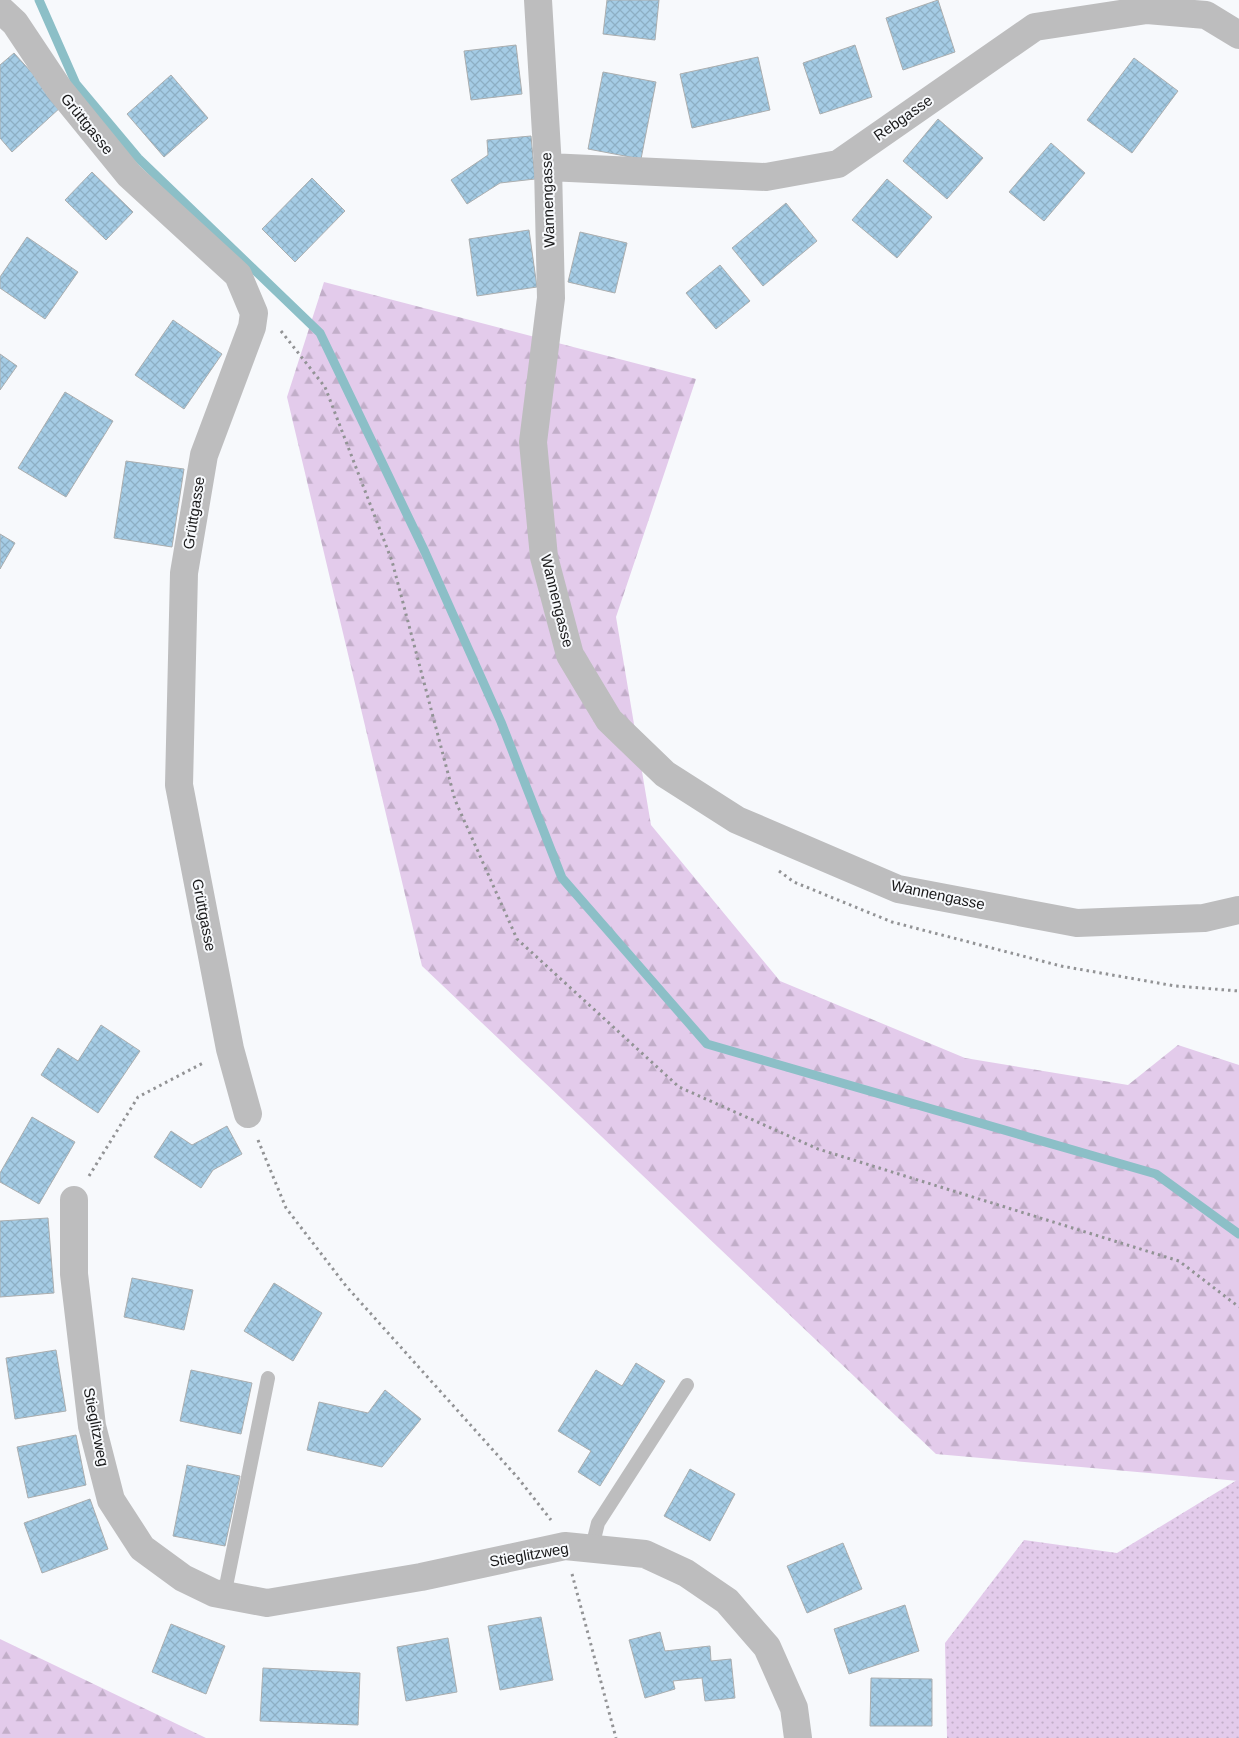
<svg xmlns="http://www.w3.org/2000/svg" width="1239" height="1738" viewBox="0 0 1239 1738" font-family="Helvetica,sans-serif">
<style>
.grass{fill:url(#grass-dots)}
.forest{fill:url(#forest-firs)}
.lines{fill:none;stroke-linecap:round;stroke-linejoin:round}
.stream{stroke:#8cbfc7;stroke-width:9}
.building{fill:url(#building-cross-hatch);stroke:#abaeaf}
.path{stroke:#929395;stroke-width:3;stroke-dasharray:2.5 4;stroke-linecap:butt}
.service{stroke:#bdbdbe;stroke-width:14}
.minor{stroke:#bdbdbe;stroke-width:28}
.labels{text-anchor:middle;stroke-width:4;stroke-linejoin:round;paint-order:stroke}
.street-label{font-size:15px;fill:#19191a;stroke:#f7f9fc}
</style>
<defs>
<pattern id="grass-dots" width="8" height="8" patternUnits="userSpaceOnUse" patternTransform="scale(1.25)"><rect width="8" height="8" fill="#e3cbeb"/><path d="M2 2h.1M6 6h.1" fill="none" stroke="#c2aec9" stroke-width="1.8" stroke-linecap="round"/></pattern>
<pattern id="forest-firs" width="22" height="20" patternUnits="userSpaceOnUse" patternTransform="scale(1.25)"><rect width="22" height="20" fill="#e3cbeb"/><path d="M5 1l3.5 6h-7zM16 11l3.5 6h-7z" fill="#c2aec9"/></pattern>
<pattern id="building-cross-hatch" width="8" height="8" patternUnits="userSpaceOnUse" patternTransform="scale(1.25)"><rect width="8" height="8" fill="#a5cce5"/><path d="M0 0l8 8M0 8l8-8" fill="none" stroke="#8dafc4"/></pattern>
</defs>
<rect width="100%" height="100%" fill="#f7f9fc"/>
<!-- grass -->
<path class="grass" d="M1237 1480 1239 1481V1738H947L945 1643 1024 1540 1117 1553Z"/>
<!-- forest -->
<path class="forest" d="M324 282 696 379 616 617 651 825 780 981 965 1058 1128 1085 1178 1045 1239 1065V1481L936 1454 422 966 287 397Z
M0 1639 206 1738H0Z"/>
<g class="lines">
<!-- stream -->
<path class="stream" d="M39 0 76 84 138 158 320 333 425 552 501 722 562 878 707 1044 1156 1174 1239 1234"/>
</g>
<!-- building -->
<path class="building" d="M607 0H659L655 40 603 34Z
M938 0 955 52 903 70 886 18Z
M516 45 522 94 471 100 464 51Z
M855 45 872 97 820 114 803 63Z
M14 53 62 106 12 152 0 138V65Z
M758 57 770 110 692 128 680 74Z
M1134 58 1178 91 1132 153 1087 120Z
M603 72 656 82 641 159 588 149Z
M171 75 208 118 164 157 127 114Z
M938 119 983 158 947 199 903 161Z
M531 136 535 179 500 183 467 204 451 180 488 155 487 140Z
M1051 143 1085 173 1044 221 1009 192Z
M92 172 133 212 106 240 65 200Z
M312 178 345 211 295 262 262 229Z
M887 179 932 217 897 258 852 220Z
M786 203 817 241 763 286 732 248Z
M529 230 537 287 477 296 469 239Z
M580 232 627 243 615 293 568 282Z
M27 237 78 272 45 319 0 288V277Z
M720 265 750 301 716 329 686 293Z
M173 320 222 354 184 409 135 375Z
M0 354 17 366 0 390Z
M65 392 113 421 66 497 18 468Z
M126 461 184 469 172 547 114 538Z
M0 534 15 543 0 569Z
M101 1025 140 1051 98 1113 41 1075 58 1048 78 1061Z
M32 1117 75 1142 39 1204 0 1182V1173Z
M227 1126 242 1154 213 1170 201 1188 154 1157 171 1131 192 1145Z
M48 1218 54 1293 0 1297V1221Z
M132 1278 193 1290 184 1330 124 1317Z
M274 1283 322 1313 293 1361 244 1331Z
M56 1350 66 1411 15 1419 6 1358Z
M636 1363 665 1381 600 1486 578 1472 591 1451 558 1431 596 1370 622 1386Z
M191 1370 252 1383 241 1434 180 1421Z
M385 1390 421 1419 382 1467 307 1450 319 1402 368 1413Z
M76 1435 86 1485 28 1498 17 1447Z
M187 1465 240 1476 225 1546 173 1536Z
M690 1469 735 1494 710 1541 664 1516Z
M90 1499 108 1549 42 1573 24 1523Z
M843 1543 862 1589 807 1613 787 1566Z
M905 1605 919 1651 849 1674 834 1629Z
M541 1617 553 1680 500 1690 488 1626Z
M171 1624 225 1646 206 1694 152 1672Z
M660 1632 665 1651 710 1646 711 1661 731 1659 735 1698 705 1701 702 1678 673 1681 675 1689 645 1698 629 1640Z
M448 1638 457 1692 406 1701 397 1647Z
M263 1668 360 1673 358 1725 260 1721Z
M871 1678 932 1679V1726H870Z"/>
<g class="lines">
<!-- path -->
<path class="path" d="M281 331 325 387 392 561 455 800 517 939 679 1087 818 1149 1179 1261 1239 1307
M779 871 794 882 892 922 1061 966 1175 986 1239 991
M258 1140 286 1208 346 1286 518 1478 551 1520
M89 1176 138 1097 205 1062
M572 1574 616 1738"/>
<!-- service -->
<path class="service" d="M592 1547 598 1523 687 1385
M224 1596 268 1378"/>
<!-- minor -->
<path class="minor" d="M538 0 548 167 551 298 533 442 544 557 570 655 609 720 665 774 737 820 898 889 1077 923 1204 918 1239 910
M0 9 15 23 59 89 129 175 238 275 254 313 252 327 204 455 184 573 179 785 230 1049 248 1114
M548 167 766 177 838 164 1035 27 1147 10 1206 15 1239 35
M74 1200V1274L92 1426 111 1500 142 1548 183 1578 214 1593 267 1603 421 1577 565 1546 645 1554 686 1573 727 1601 767 1647 794 1708 798 1738"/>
</g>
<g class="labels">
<!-- street labels -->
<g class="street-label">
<text transform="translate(903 118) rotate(-35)" y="5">Rebgasse</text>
<text transform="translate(87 124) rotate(51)" y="5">Grüttgasse</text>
<text transform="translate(548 200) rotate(-92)" y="5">Wannengasse</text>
<text transform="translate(194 513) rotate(-81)" y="5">Grüttgasse</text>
<text transform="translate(557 601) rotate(76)" y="5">Wannengasse</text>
<text transform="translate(938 895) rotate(12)" y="5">Wannengasse</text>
<text transform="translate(204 915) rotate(79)" y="5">Grüttgasse</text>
<text transform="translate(96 1427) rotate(79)" y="5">Stieglitzweg</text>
<text transform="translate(529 1555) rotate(-10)" y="5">Stieglitzweg</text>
</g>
</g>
</svg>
